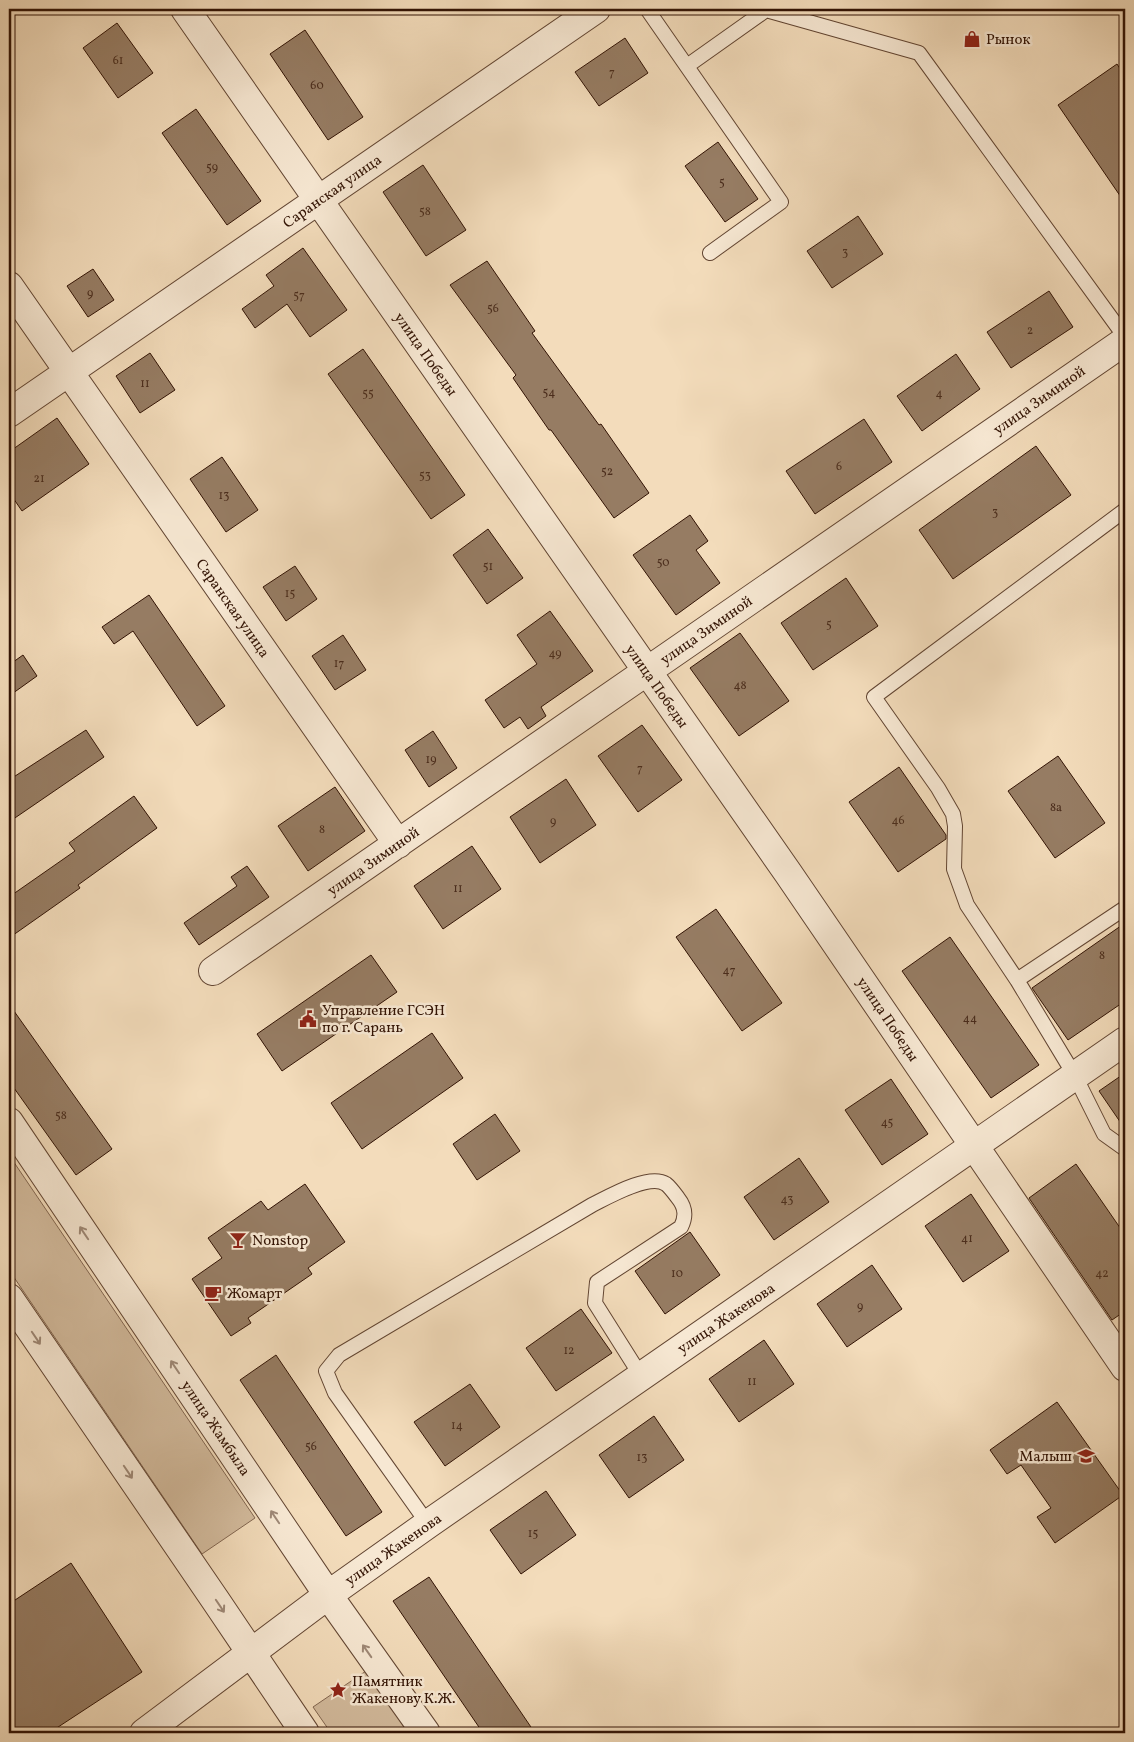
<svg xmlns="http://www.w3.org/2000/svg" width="1134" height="1742" viewBox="0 0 1134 1742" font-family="Vollkorn,serif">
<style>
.green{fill:#d2ba9c;stroke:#826650}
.building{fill:#967c63;stroke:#321304}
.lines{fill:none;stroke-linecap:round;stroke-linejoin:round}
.service-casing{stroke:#624532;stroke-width:16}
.minor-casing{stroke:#624532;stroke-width:30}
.service{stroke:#f7e8d3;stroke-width:14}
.minor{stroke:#f7e8d3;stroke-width:28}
.oneway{stroke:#9e8876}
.labels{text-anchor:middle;stroke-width:5;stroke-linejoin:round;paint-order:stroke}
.number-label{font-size:12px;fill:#4b2d1c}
.poi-label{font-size:15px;fill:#321304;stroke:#f7e8d3;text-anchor:start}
.street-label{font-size:15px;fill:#321304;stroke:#f7e8d3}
</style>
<rect width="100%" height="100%" fill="#f3dcbb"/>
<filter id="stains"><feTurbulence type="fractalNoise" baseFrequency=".004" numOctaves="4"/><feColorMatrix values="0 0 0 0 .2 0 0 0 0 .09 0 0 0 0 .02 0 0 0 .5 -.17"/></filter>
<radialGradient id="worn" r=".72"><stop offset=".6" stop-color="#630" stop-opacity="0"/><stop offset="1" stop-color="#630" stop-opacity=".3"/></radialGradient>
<!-- green -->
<path class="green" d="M9 1155 255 1518 202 1554 9 1270Z
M366 1671 409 1733H331L313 1707Z"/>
<!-- building -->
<path class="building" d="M117 23 153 73 118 98 83 48Z
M305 30 363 117 328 140 270 54Z
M625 38 648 73 599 106 575 72Z
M1117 64 1125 76V203L1058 105Z
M196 109 261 201 227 225 162 133Z
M718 142 758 199 725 222 685 166Z
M423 165 466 230 426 256 383 192Z
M858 216 883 254 832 288 807 251Z
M303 248 347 310 310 337 287 304 255 328 242 309 274 286 266 275Z
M487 261 535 331 532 333 599 425 601 424 649 493 614 518 551 430H549L513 378 516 375 450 285Z
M93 269 114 300 88 317 67 286Z
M1049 291 1073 327 1011 368 987 332Z
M363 349 465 495 431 519 328 374Z
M150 353 175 390 140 413 116 376Z
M956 354 980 389 922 431 897 396Z
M57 418 89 464 22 511 9 492V452Z
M864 419 892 462 815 514 786 471Z
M1036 446 1071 495 953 579 919 530Z
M222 457 258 510 226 532 190 479Z
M690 515 708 541 696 550 720 583 676 615 633 555Z
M488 529 523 578 487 604 453 555Z
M295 566 317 599 286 621 263 587Z
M846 578 878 626 813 670 781 623Z
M149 595 225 706 197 726 133 631 114 644 102 627Z
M550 611 593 671 541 707 546 716 528 729 520 717 504 728 485 700 537 664 517 635Z
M740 633 789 701 739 736 690 668Z
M343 635 366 670 335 690 312 656Z
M23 655 37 676 9 696V665Z
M642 725 682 780 638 812 598 756Z
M86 730 104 757 9 822V780Z
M433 731 457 768 429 787 405 750Z
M1058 756 1105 823 1055 858 1008 791Z
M899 767 946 835V839L898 872 849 802Z
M566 779 596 825 540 863 510 817Z
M335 787 365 831 308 871 278 826Z
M134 796 157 828 78 885 80 888 9 938V897L75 851 69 843Z
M472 846 501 889 443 929 414 886Z
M247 866 269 897 199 945 184 923 237 886 231 877Z
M716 909 782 1003 742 1031 676 937Z
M1125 923V1001L1068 1040 1032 988Z
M950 937 1039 1065 991 1098 902 971Z
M371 955 397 992 282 1071 257 1034Z
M9 1004 112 1149 76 1175 9 1081Z
M432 1033 463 1078 362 1149 331 1103Z
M1125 1073V1129L1099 1091Z
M891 1079 928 1134 882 1165 845 1110Z
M495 1114 520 1151 477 1180 453 1144Z
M799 1158 829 1202 774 1240 744 1197Z
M1076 1164 1125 1235V1311L1112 1320 1029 1198Z
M305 1184 345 1242 308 1268 312 1274 248 1318 251 1323 231 1336 192 1279 222 1258 208 1238 261 1201 268 1210Z
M971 1194 1009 1251 963 1282 925 1226Z
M690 1232 720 1275 665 1314 635 1271Z
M872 1265 902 1309 847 1347 817 1304Z
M581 1309 612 1353 556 1391 526 1348Z
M764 1340 794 1384 739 1422 709 1379Z
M276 1355 382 1512 346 1536 240 1380Z
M470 1384 500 1427 445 1466 414 1422Z
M1057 1402 1123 1495 1055 1543 1037 1517 1051 1508 1021 1465 1007 1474 990 1450Z
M654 1416 684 1460 629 1498 599 1455Z
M546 1491 576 1535 521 1574 490 1530Z
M71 1563 142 1672 49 1733H9V1604Z
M429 1577 535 1733H483L393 1601Z"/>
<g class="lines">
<!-- service casing -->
<g class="service-casing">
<path id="service" d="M647 9 781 202 710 253
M687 66 766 10 919 53 1125 337
M1125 510 874 697 938 788 953 814 955 826 954 869 967 905 1017 980 1075 1076 1104 1134 1125 1149
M1017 980 1125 908
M428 1524 335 1393 326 1371 339 1355 592 1205C608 1197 649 1173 666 1184 670 1187 675 1194 678 1198 686 1208 686 1217 681 1227L597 1282 595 1303 641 1376"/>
</g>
<!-- minor casing -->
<g class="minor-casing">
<path id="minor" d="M185 9 788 873 1125 1367
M9 286 398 844
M9 413 596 9
M213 971 1125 341
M9 1122 328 1595 426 1733
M9 1298 216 1601 305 1733
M144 1733 328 1595 428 1524 1125 1041"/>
</g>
<!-- service -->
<use href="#service" class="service"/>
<!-- minor -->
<use href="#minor" class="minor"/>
</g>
<!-- one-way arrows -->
<defs><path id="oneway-shaft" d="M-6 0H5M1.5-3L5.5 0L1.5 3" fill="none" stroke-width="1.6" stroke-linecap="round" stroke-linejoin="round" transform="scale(1.25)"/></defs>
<g class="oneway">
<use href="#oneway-shaft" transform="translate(84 1233) rotate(-124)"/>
<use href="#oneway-shaft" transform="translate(36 1338) rotate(56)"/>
<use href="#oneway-shaft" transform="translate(175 1367) rotate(-124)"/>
<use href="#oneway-shaft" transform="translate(128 1472) rotate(56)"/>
<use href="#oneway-shaft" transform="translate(275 1517) rotate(-124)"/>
<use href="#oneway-shaft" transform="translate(220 1606) rotate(56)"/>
<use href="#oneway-shaft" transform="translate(367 1651) rotate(-125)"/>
</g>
<!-- icons -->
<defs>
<g id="shop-bare" transform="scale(1.35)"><path d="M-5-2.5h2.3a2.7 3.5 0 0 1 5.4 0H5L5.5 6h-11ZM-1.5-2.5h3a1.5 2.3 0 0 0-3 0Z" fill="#8f2418" stroke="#f7e8d3" stroke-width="2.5" paint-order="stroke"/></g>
<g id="civic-bare" transform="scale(1.35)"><path d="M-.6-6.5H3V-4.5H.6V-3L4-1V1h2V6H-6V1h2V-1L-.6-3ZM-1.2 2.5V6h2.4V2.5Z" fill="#8f2418" stroke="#f7e8d3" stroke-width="2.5" paint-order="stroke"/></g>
<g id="bar-bare" transform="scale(1.35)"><path d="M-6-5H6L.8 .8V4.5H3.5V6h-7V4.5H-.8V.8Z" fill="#8f2418" stroke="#f7e8d3" stroke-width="2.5" paint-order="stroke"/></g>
<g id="cafe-bare" transform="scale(1.35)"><path d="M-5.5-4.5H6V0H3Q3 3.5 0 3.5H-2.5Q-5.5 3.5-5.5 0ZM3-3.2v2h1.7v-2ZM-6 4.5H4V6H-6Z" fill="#8f2418" stroke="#f7e8d3" stroke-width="2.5" paint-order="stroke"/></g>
<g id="school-bare" transform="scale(1.35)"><path d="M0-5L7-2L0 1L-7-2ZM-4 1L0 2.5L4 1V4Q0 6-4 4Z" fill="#8f2418" stroke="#f7e8d3" stroke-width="2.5" paint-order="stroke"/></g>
<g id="sight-bare" transform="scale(1.35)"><path d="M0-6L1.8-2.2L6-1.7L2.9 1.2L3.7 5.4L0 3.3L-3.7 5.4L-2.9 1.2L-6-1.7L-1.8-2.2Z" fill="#8f2418" stroke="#f7e8d3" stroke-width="2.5" paint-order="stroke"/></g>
</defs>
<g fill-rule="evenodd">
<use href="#shop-bare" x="972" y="39"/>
<use href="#civic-bare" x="308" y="1019"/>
<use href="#bar-bare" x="238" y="1240"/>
<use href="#cafe-bare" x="213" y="1293"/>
<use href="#school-bare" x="1086" y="1456"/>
<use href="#sight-bare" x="338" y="1690"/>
</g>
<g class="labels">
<!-- number labels -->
<g class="number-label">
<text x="118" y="64">61</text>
<text x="612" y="76">7</text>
<text x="317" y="89">60</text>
<text x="212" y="171">59</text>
<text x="722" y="186">5</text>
<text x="425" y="215">58</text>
<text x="845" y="256">3</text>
<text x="90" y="297">9</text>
<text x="299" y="299">57</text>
<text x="493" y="312">56</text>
<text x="1030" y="334">2</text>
<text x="145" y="387">11</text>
<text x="549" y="396">54</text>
<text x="368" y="397">55</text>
<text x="939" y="397">4</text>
<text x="839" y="470">6</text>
<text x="607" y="475">52</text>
<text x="425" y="479">53</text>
<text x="39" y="482">21</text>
<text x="224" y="499">13</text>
<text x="995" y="516">3</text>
<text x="663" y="566">50</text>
<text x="488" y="570">51</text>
<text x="290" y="597">15</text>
<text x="829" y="628">5</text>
<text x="555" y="657">49</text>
<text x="339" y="667">17</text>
<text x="740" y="689">48</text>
<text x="431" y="763">19</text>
<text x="640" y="772">7</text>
<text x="1056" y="811">8а</text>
<text x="898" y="824">46</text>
<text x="553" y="825">9</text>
<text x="322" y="833">8</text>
<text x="458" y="892">11</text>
<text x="1102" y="959">8</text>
<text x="729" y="974">47</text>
<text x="970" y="1022">44</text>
<text x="61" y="1119">58</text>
<text x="887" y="1126">45</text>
<text x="787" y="1203">43</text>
<text x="967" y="1242">41</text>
<text x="677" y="1277">10</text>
<text x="1102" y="1277">42</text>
<text x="860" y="1310">9</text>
<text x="569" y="1354">12</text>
<text x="752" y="1385">11</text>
<text x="457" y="1429">14</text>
<text x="311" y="1450">56</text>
<text x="642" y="1461">13</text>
<text x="533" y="1537">15</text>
</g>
<!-- poi labels -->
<g class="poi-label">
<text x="986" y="44">Рынок</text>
<text x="322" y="1015">Управление ГСЭН<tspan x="322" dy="17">по г. Сарань</tspan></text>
<text x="252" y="1245">Nonstop</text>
<text x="227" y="1298">Жомарт</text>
<text x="1072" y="1461" text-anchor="end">Малыш</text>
<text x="352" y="1686">Памятник<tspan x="352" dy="17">Жакенову К.Ж.</tspan></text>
</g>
<!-- street labels -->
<g class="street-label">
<text transform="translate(332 191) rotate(-35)" y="5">Саранская улица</text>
<text transform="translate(426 354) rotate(55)" y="5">улица Победы</text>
<text transform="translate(1039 400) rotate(-35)" y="5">улица Зиминой</text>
<text transform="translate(233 608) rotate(55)" y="5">Саранская улица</text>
<text transform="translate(706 630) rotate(-35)" y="5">улица Зиминой</text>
<text transform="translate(657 686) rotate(55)" y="5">улица Победы</text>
<text transform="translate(373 861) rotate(-35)" y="5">улица Зиминой</text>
<text transform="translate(888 1019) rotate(56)" y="5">улица Победы</text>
<text transform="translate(726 1318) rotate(-34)" y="5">улица Жакенова</text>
<text transform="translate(216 1428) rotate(56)" y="5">улица Жамбыла</text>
<text transform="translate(393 1549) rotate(-35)" y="5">улица Жакенова</text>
</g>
</g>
<!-- margin -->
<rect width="1134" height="1742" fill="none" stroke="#f3dcbb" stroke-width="30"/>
<rect x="10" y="10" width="1114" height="1722" fill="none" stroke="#321304" stroke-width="2.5"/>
<rect x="15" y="15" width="1104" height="1712" fill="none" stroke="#321304"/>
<rect width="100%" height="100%" filter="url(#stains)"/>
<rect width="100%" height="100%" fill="url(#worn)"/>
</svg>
